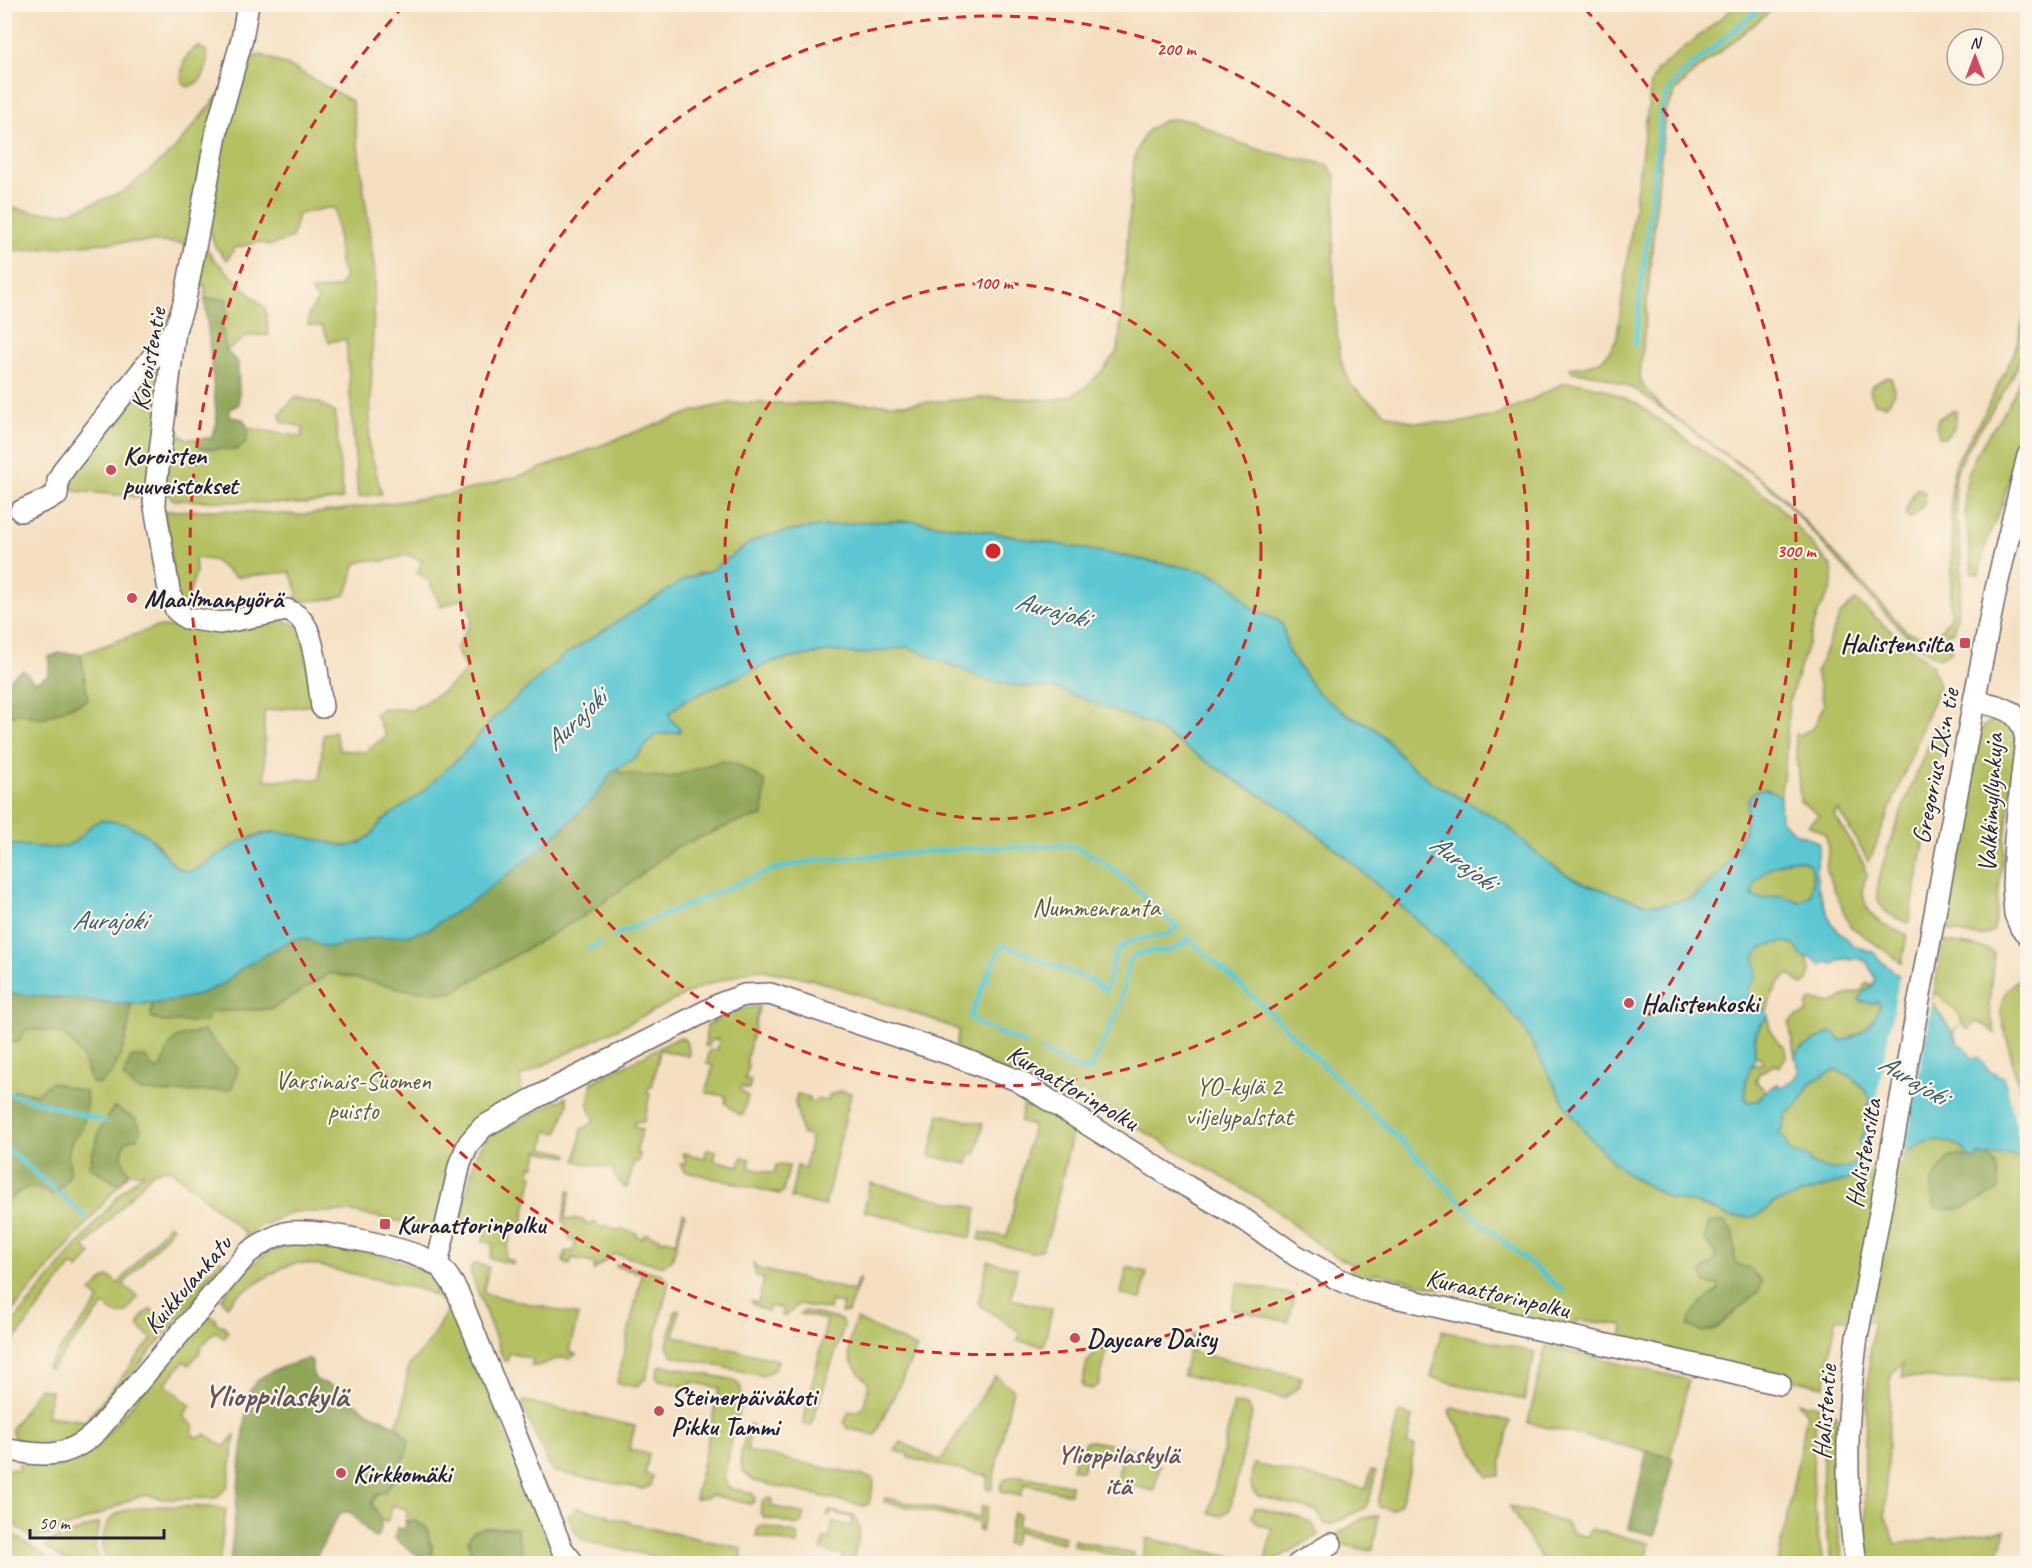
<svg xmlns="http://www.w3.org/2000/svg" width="2032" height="1568" viewBox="0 0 2032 1568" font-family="Caveat,sans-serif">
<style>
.green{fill:#b4c062;stroke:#6b714e;stroke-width:1.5}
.forest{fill:#8fa658;stroke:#58644a;stroke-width:1.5}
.sand{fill:#eeda9e;stroke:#887e6c;stroke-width:1.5}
.water{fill:#5bc7d2;stroke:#3e7486;stroke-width:1.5;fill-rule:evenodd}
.pier{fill:#f5dfc1}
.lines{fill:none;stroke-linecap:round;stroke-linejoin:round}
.stream{stroke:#5bc7d2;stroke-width:5}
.minor-casing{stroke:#6c646a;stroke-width:24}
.minor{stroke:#fff;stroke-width:21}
.ring{fill:none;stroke:#d62828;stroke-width:3;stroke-dasharray:10 8}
.poi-dot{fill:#d1495b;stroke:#fcf5e5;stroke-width:2}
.labels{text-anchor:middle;stroke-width:4.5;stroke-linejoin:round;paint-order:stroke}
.street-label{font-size:26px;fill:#22223b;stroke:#fcf5e5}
.poi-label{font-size:26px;font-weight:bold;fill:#22223b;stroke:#fcf5e5;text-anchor:start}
.park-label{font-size:26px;fill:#555949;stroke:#fcf5e5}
.water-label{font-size:27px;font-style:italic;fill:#365c70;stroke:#fcf5e5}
.neighbourhood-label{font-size:27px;font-weight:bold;fill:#685460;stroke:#fcf5e5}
.district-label{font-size:32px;font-weight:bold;fill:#685460;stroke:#fcf5e5}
.centre{fill:#d62828;stroke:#fcf5e5;stroke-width:3}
.ring-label{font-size:18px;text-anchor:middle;font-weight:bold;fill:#d62828;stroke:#fcf5e5;stroke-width:4.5;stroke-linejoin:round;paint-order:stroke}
</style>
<rect width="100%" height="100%" fill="#fcf5e5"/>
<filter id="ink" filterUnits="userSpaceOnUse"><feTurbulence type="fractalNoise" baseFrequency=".0167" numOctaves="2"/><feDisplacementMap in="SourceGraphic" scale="12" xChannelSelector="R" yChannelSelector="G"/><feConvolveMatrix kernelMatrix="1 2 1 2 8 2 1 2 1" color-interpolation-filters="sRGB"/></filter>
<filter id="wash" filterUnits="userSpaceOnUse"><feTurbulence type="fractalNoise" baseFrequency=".008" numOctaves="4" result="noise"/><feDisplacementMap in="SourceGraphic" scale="24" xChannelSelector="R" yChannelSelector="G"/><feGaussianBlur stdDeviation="1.35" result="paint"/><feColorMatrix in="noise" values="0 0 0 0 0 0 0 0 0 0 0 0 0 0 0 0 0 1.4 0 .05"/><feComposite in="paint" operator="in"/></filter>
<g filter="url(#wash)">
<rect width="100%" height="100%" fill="#f5dfc1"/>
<!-- green -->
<path class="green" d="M1737 5H1778L1692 74 1676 91 1665 112 1640 377 1643 386 1660 405 1687 427 1776 490 1907 632 1923 637 1939 633 1950 617 1952 567 1951 485 1956 462 1984 414 2014 353 2027 308V335L2018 365 2007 387 1965 452 1957 470 1954 483 1961 563V590L1954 632 1949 631 1946 645 1952 647 1951 652 1940 658C1913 650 1869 595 1849 573 1826 548 1804 522 1781 497L1766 484 1636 390 1600 375 1572 372 1570 368C1598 364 1605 364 1617 337L1651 84 1657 70Z
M198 46 206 51C210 67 204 82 188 87L182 83C180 67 185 54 198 46Z
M262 55 293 68 352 101 375 273 369 447 382 494 358 497 346 339 329 342 322 326 308 325 309 313 318 300 311 291 341 287V283L345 277 340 263 335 208H327L298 214 292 238 270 246 259 242 235 248 227 260 215 246 207 222 224 127 247 58Z
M221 92 187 244C126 237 65 247 5 253L4 206 35 212 60 213 73 211 123 192 173 151Z
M1170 119 1191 120 1234 141 1267 152 1329 165 1336 178 1333 259 1337 334 1341 361 1350 384 1367 399 1387 414 1413 422 1458 423 1494 416 1531 400 1563 383H1581L1604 389 1637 404 1776 503 1832 567 1833 576 1831 590 1818 613 1789 702 1785 765 1780 798 1776 793 1767 789 1756 791 1751 795 1748 801 1745 829 1737 847 1720 873 1692 898 1661 905 1641 903 1586 884 1566 875 1541 857 1504 823 1432 782 1407 763 1382 735 1368 724 1349 716 1326 700 1316 691 1288 651 1283 625 1279 621 1252 609 1232 585 1205 571 989 532 913 521 863 522 794 530 762 537 750 543 710 571 697 574 493 719 463 754 419 795 382 821 370 836 360 843 350 846 339 845C318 841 296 834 276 832 257 831 236 845 220 854 211 859 200 871 189 871 172 871 163 849 152 839 140 829 125 823 110 821 89 818 85 839 69 845 52 851 23 845 5 844L4 717 21 713 40 719 88 700 81 654 156 627 211 628 276 617 301 627 314 705 264 711 265 780 320 779 323 735 334 731 340 750 365 752 386 736 375 714 382 708 412 710 448 688 466 671 456 649 472 620 466 597 441 607 429 581 417 573 422 561 408 555 384 561 368 560 355 564 351 582 345 595 331 599 294 602 298 592 290 572 236 577 213 560 195 558 196 572 185 608 176 600 164 511 222 510 301 515 448 495 526 474 651 426 695 411 729 403 905 404 990 397 1053 400 1071 396 1085 388 1102 371 1116 353 1119 343 1134 160C1141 137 1146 126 1170 119Z
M204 245 213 258 265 308 269 335 247 336 226 351 221 323 227 299H205V285L196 287Z
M170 340 151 487 139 497 76 491 67 484 68 474Z
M2027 365V414L2003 502 1987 540 1979 574 1972 573C1971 545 1962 512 1966 485 1971 453 1994 430 2009 403 2016 391 2021 378 2027 365Z
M1887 377 1891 378C1896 389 1895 397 1886 405L1875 403 1870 392 1872 385Z
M295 397 320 403 335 413 343 499 304 504 174 500 167 494 163 485 170 430 177 428C181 440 186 439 197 439L200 448 236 450 246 442 248 428 302 437 303 427 282 422 280 414Z
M1952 410H1956C1956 425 1955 430 1944 438L1939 437 1936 426 1938 419Z
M1916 489H1921L1925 492 1924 505 1911 519 1906 515V509Z
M1855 600 1932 665 1939 686 1869 862 1838 809 1834 814 1865 866 1864 869 1867 873C1854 907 1877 926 1907 934L1902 963 1850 926 1826 870 1828 853 1827 839 1824 833 1808 825 1819 815 1800 801 1795 734 1799 735 1814 728 1824 704 1816 673 1840 615Z
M897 647H908L1038 687 1058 689 1153 726 1241 784 1280 806 1341 853 1480 976 1523 1027 1567 1108 1591 1139 1616 1165 1634 1179 1671 1199 1691 1202 1720 1212 1729 1217H1753L1767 1210 1773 1203 1850 1179 1882 1156 1906 1152 1922 1142 1941 1140 1962 1147 1969 1158 1980 1153 1984 1156 2007 1154 2027 1159 2026 1382 1902 1377 1904 1363 1891 1374 1885 1515 1896 1544 2006 1530 1996 1563H1869C1861 1483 1865 1402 1873 1322L1836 1318 1824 1386 1621 1341 1623 1325 1577 1320 1574 1330 1484 1309 1485 1298C1471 1295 1459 1289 1445 1287L1442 1289 1375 1273 1371 1279 1357 1275 1351 1270 1353 1265C1342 1259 1330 1254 1321 1247 1299 1231 1279 1210 1255 1196 1197 1162 1137 1130 1082 1091L1071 1105 955 1049 959 1030 928 1018 811 979 756 969 703 986 520 1077 522 1097 486 1115 438 1229 351 1212H293L257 1228 244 1240 245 1233 170 1169 154 1171 84 1247 91 1254 78 1269 72 1265 5 1352V1332L123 1190 144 1173H129L5 1320V993L131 1004H152L613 771 635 758 654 736 661 734 680 732V728L671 720 669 713 684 701 774 661 832 651 860 654Z
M1992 720C2011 718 2014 731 2016 747L1994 930C1981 941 1963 934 1948 930L1961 838 1981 733 1983 728Z
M1942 725 1944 737 1909 923C1896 918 1883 914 1878 899 1870 878 1925 755 1936 726Z
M1792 859C1818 860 1813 875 1811 895L1801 902C1794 901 1789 897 1782 896 1771 895 1763 902 1752 896 1751 874 1774 865 1792 859Z
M1943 941 1987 949 1994 953 1989 1006 1995 1034 1986 1026 1978 1023 1976 1021 1969 1029H1966C1962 1025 1962 1021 1960 1016 1957 1011 1939 995 1934 993Z
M1787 942 1795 946 1803 957H1807L1810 969 1809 980 1802 985 1789 974C1778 981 1769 999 1767 1012 1757 1006 1750 1000 1749 989 1758 975 1748 950 1768 944 1773 942 1781 943 1787 942Z
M2027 973V1093L2018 1085 2000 1010C2003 992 2013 982 2027 973Z
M1867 983 1873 985 1861 995 1860 1001H1877L1880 1005C1874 1025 1862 1036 1841 1041L1831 1032 1800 1049 1795 1056 1789 1023 1795 1017 1807 1013 1808 1004 1811 1000 1832 1003 1844 996 1863 990V987Z
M750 1007H759L747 1058 748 1069 745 1079 751 1080 749 1089 741 1087 740 1090 748 1096 743 1115H739L725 1103 726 1096 706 1093 713 1066 707 1064 709 1050H717L719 1039 711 1040 709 1046H705L707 1025 734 1012Z
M1768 1017C1769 1030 1774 1041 1785 1047L1786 1057 1780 1066 1777 1067 1776 1064 1759 1073 1756 1081 1765 1091C1761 1099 1757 1103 1748 1103L1745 1099 1746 1080 1750 1066 1763 1063V1060L1755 1057C1754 1041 1755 1027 1768 1017Z
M680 1037 685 1040 689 1050V1056L660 1050 652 1087H649L647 1093 650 1094 644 1122 636 1121 634 1127 642 1129 636 1153 640 1154 638 1162H634L627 1188 624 1187 613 1174 614 1169 591 1164 590 1165 576 1161 582 1128H586L595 1120C586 1108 589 1096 592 1082Z
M1835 1070 1852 1077 1866 1091 1870 1100 1864 1132 1859 1141 1864 1155C1851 1173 1818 1176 1806 1156 1793 1158 1787 1149 1785 1138L1780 1136 1779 1132 1782 1130 1786 1114 1797 1106 1811 1082Z
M842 1091 851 1093 825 1206 791 1198 797 1166 805 1168 811 1137 802 1134 795 1102 797 1094 809 1097V1101L815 1102 816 1099 828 1101 829 1095Z
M566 1097 568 1104 558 1133 547 1131 543 1148 569 1154 568 1157 538 1151 535 1166H531L529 1174 533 1175 521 1230 512 1228 505 1258 513 1261V1264L490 1258 493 1244 483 1241 486 1231 459 1224 476 1154 488 1138 496 1132Z
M1025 1100 1073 1130 1050 1231 1042 1249 1031 1253 979 1239 981 1232 1007 1237 1033 1125 1020 1122Z
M939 1114 983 1124 976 1154 970 1153 968 1164 930 1156Z
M707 1149 716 1151 714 1160 739 1166 742 1157 750 1159 749 1168 772 1173H774L776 1165 789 1166 783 1192 779 1194 684 1171 680 1164H686L683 1153 705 1158Z
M870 1183 977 1208 971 1238 864 1211Z
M568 1191H571L565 1216 567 1219 573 1220 574 1218 585 1221V1223L591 1225 592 1222 597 1224V1226L604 1228 605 1225 618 1231 619 1229 637 1233 636 1236 643 1238 645 1234 660 1238V1241H664L665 1239 676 1242 683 1213 685 1215 672 1260 664 1265H660L614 1254 594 1270 595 1264 572 1258 570 1265 566 1264 563 1260 566 1251 573 1252 576 1242 569 1239V1234L563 1220Z
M169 1224 173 1227 123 1285 138 1297 126 1313 118 1315 104 1305 51 1369 48 1368 47 1366 99 1301 91 1292 105 1278 110 1277 118 1284Z
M312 1243C349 1247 399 1256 431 1276L429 1280C456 1304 466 1346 479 1378L482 1377 557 1563H527L522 1553 516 1528H483L474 1531 470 1554 473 1563H433L432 1545 416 1521 405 1522 408 1510 393 1505 387 1522 380 1520 371 1504 378 1494 402 1431 395 1425 403 1411 405 1386 409 1365 428 1344 448 1309C442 1299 434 1294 423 1290L310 1264 296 1263 282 1268 237 1295 227 1306 221 1299C251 1264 262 1245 312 1243Z
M220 1260 225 1261V1264L81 1433 57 1444 34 1443 16 1440 12 1433V1428L39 1388 51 1391 47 1416 86 1421 152 1339 138 1326 143 1315 151 1309 166 1322Z
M988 1261 1017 1268 1011 1299 1052 1309 1044 1346 1017 1341 1021 1333 978 1304Z
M753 1262 759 1269 854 1291 858 1279H860L848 1312 841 1313 843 1304 831 1301 829 1310 799 1304 786 1316H782L783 1309 770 1306 768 1312 752 1304 751 1301 758 1303 764 1279 756 1276Z
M478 1264 489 1267 483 1293 578 1315 569 1352 576 1354 570 1359C551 1355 545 1368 531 1366L533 1359 509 1353 507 1361H504L470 1271 472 1265Z
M617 1264 662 1274 669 1281 646 1378 636 1387 617 1383 642 1273 616 1267Z
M1127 1267 1147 1272 1141 1299 1121 1294Z
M1238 1283 1294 1295 1289 1322 1231 1309Z
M677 1310H679L674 1336 778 1360C776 1370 772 1372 763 1376L673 1356 667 1346 675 1311Z
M804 1311 841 1320 844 1326 811 1426 803 1424 827 1320 800 1314Z
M208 1315 216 1319 215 1321 221 1326 223 1325 228 1332 224 1338 215 1331 199 1350 200 1352 189 1365 184 1361 165 1384 191 1406 183 1416 194 1426 192 1433 195 1437H200L206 1434 224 1447 234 1435 235 1437 228 1486 216 1498 162 1499 149 1495 136 1497 96 1516 37 1539H34L5 1518 4 1468 18 1470 19 1463C51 1468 67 1468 94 1449Z
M856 1319 917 1348 875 1435 847 1428 844 1423 849 1412 859 1411 864 1405 869 1384C844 1356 845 1354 856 1319Z
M1442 1330 1535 1352 1524 1400 1431 1378Z
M1192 1334H1196L1192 1352 1302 1377 1299 1387 1284 1398 1183 1375Z
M1105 1342 1108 1345 1099 1384 1093 1389 1083 1387 1082 1385 1087 1362C1095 1356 1098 1345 1105 1342Z
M1546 1346 1689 1380 1670 1457 1528 1423Z
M663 1365 733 1380 740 1386 742 1394 724 1477 729 1488 752 1493 755 1497 754 1502 750 1504 711 1495 705 1498 695 1499 719 1388 691 1382 690 1388 659 1380 656 1376 658 1368Z
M995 1376 1013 1389 991 1490 986 1489 988 1476 908 1458V1454L895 1451 901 1442 940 1461Z
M524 1401 635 1426 629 1450 649 1454 645 1474 652 1476 650 1486 643 1489 552 1471 522 1406Z
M1798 1402 1818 1406C1810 1459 1812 1512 1823 1563H1778L1807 1414Z
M1234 1403 1247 1406 1252 1414 1230 1509 1222 1516 1209 1513Z
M1452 1408 1510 1421 1499 1476 1488 1477 1449 1411Z
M1400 1413 1413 1417 1407 1444 1415 1446 1404 1494 1400 1505 1391 1510 1379 1507 1378 1503 1398 1415Z
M1827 1414 1836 1415 1834 1499 1843 1563H1832C1821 1514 1820 1464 1827 1414Z
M749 1424 752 1425 747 1451 872 1478 874 1482 869 1504 864 1506 754 1481C731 1468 743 1445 749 1424Z
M1092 1441 1148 1451 1146 1461 1160 1465 1154 1491 1116 1482 1122 1459 1094 1453 1087 1455 1082 1471 1072 1469 1077 1451 1083 1453 1085 1442Z
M1254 1464 1366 1489 1371 1470 1376 1471 1370 1498 1365 1508 1330 1525 1325 1524 1317 1511 1258 1496C1247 1486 1251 1477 1254 1464Z
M1019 1476 1071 1485 1070 1494 1024 1484 1021 1496 1002 1492 1000 1488C1003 1477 1009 1477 1019 1476Z
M768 1498 772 1499 771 1506 804 1514 801 1523 797 1525 764 1517 760 1513 763 1500Z
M885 1498 979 1518 982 1506 987 1507 981 1532 978 1531 979 1523 884 1502Z
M159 1506 216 1507 226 1510 219 1563H106C100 1547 101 1520 121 1512 132 1507 147 1508 159 1506Z
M1509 1506 1566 1523 1573 1533 1587 1537 1590 1529 1650 1543 1645 1563H1544Z
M1255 1507 1300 1518 1312 1523 1318 1535 1270 1563H1265L1272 1528 1259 1525 1252 1516Z
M578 1508 609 1515V1517L631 1522V1524L741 1548 742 1553 740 1563H683L585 1541 575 1532 568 1516Z
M829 1511 854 1516C865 1529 855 1549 852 1563H841L843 1555 821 1550 824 1538 829 1539 833 1522 851 1526 853 1518 831 1512 830 1517 827 1516Z
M1013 1513 1019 1514 1017 1526 1065 1537 1063 1543 1016 1532 1013 1545 1006 1544Z
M1379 1516 1373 1549 1367 1550 1335 1543V1536L1365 1517Z
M99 1523 95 1547 100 1563H69L46 1547 50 1542Z
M761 1525 798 1534 797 1545 756 1536 758 1528Z
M4 1528 56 1563H5Z
M1147 1538 1258 1563H1141Z
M1074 1540 1133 1553 1131 1563H1125L1126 1558 1073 1546Z"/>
<!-- forest -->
<path class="forest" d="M205 299H227L228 318 221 323 226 351 238 362 239 404 230 409V417L243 419 248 428 246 442 236 450 200 448 197 439 211 438 217 422Z
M60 653 81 654 88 700 40 719 21 713 5 717C4 699 2 678 23 670L34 682C51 676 50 675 48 657Z
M721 761 737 764 765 781 763 816 732 824 673 849 637 878 590 912 451 993 408 990 330 973 272 1009 210 1012 206 1022H162L151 1017 152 1004 198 995 225 983 240 969 263 955 289 941 300 938 311 940 324 947H334L366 939 429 929 477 898 543 847 594 798 613 771 645 776 671 777Z
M4 993 131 1004C129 1030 122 1069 99 1085L91 1082C79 1044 69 1027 26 1030L18 1042H5Z
M204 1031 238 1068 232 1088 227 1090 168 1093 138 1090 123 1077 131 1057H146L150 1065 157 1070 162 1067C171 1036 173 1037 204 1031Z
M51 1082 86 1092C87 1104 86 1119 81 1130 79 1134 74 1137 72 1141 60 1165 85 1170 52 1195 29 1182 23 1186 5 1205V1096L16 1090 36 1094Z
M114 1107 136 1119 141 1129 138 1137 126 1141C120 1154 121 1161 129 1173L119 1185 89 1166 100 1129Z
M1980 1153C1982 1155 1986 1155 1989 1157 1998 1161 1998 1181 1999 1190 1980 1200 1957 1216 1935 1207 1926 1185 1935 1176 1949 1158L1960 1155 1974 1160Z
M1723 1222 1734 1234 1735 1263 1752 1270 1762 1282 1759 1286 1760 1290 1717 1328 1703 1332 1688 1326C1693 1305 1705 1302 1719 1289V1285H1711L1705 1282 1702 1275 1704 1268 1713 1263 1716 1254 1704 1239 1709 1223Z
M308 1359 312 1361V1372L316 1380 332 1386 368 1412 395 1425 409 1440C405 1465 400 1472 385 1492L378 1494 371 1503C379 1514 385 1525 378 1537L374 1538 350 1512H342L336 1519 313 1563H230L248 1395C257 1371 286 1366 308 1359Z
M1647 1451 1673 1458 1655 1535 1629 1529Z
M416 1521 427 1528 432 1554 420 1557 394 1538 397 1528 404 1529 407 1522Z
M483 1528H516L522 1553 527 1563H473L468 1539 474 1531Z"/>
<!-- sand -->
<path class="sand" d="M1934 993 1939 995 1959 1014 1962 1024 1954 1029V1035L1932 1002Z"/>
<!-- water -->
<path class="water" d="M913 521 989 532 1205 571 1232 585 1252 609 1279 621 1283 626 1288 652 1316 691 1326 699 1349 716 1368 724 1382 735 1407 763 1432 782 1504 823 1541 857 1566 875 1586 884 1641 903 1661 905 1692 898 1720 873 1737 847 1745 829 1748 801 1751 795 1756 791 1767 789 1776 793 1780 798 1781 820 1794 832 1818 842 1819 848 1816 871 1818 887 1831 923 1852 944 1874 953 1882 962 1932 1002 1957 1040 1958 1045 1964 1046 1972 1058 1978 1057 1989 1071 1996 1073 1997 1076H2003L2005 1085 2017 1083 2027 1093V1155L2023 1158 2007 1154 1984 1156 1979 1154 1974 1160 1969 1158 1962 1147C1944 1140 1933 1136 1916 1147 1908 1152 1906 1152 1903 1161L1882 1156 1850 1179 1773 1203 1767 1210 1753 1217H1729L1720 1212 1691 1202 1671 1199 1635 1179 1616 1165 1591 1139 1567 1108 1523 1027 1480 976 1341 853 1313 831 1280 806 1241 784 1153 726 1058 689 1014 686 984 679 908 647 860 654 832 651 774 661 684 701 669 713 671 720 680 728V732L661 734 654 736 635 758 613 771 594 798 543 847 477 898 429 929 409 935 366 939 334 947H324L311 940 301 938 289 941 240 969 225 983 198 995 166 1002 131 1004 5 993 4 844 54 848 69 845 77 840 93 824 101 820 110 821 126 824 140 831 151 839 175 866 185 871H195L211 859 242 841 274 832 287 833 339 845 350 846 360 843 370 836 382 821 419 795 463 754 493 719 563 656 685 579 710 571 750 543 762 537 794 530 863 522ZM1792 859C1818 860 1813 875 1811 895L1801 902C1794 901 1789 897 1782 896 1771 895 1762 902 1752 896 1751 874 1774 865 1792 859ZM1787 942 1795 946 1803 957H1810L1820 965 1828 962 1833 964 1842 959H1849L1850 960 1857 958 1867 962 1875 979 1873 985 1861 995 1859 1001 1873 1004 1877 1001 1880 1005C1874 1025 1862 1036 1841 1041L1835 1033 1831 1032 1800 1049 1795 1056 1799 1073 1793 1081 1781 1088 1778 1084 1765 1091 1759 1100 1749 1103 1745 1099 1746 1080 1755 1057V1036L1760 1025 1768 1017 1767 1012 1756 1004 1750 997 1749 989 1757 975 1755 955C1765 943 1772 944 1787 942ZM1835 1070 1852 1077 1866 1091 1870 1100 1864 1132 1859 1141 1864 1155C1851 1173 1829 1171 1810 1163V1158C1795 1152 1790 1160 1785 1138L1780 1136 1779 1132 1782 1130 1786 1114 1797 1106 1811 1082Z"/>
<!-- pier -->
<path class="pier" d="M1900 973 1933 999 1902 1164 1883 1159 1863 1175Z
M2004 1073 2007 1081 2017 1080 2027 1126 2028 1159 2024 1161Z"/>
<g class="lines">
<!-- stream -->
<path class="stream" d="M1635 345 1662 106 1669 90 1679 77 1765 4
M613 936 774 869 816 860 965 849 1066 845C1107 854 1147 901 1178 928
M1188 938 1263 1006 1412 1152 1478 1220 1562 1290
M589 949 600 943
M1025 1044 981 1025 970 1017 1000 947 1006 946 1092 981 1105 991C1112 978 1110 961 1118 951 1135 930 1168 944 1176 927
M1042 1051 1079 1069 1089 1071 1120 1006 1129 962C1142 942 1167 962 1189 939
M4 1092 104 1121
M4 1146 86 1217"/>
</g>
</g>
<g filter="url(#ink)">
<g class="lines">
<!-- minor casing -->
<g class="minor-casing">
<path id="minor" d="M248 4 242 39 218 125 185 300 175 330 154 501 169 590 176 610 186 618 220 623 287 610C295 613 301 618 305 625 315 641 319 687 322 707
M21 511 57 495 58 480 64 469 174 330
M1974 701C2001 707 2020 707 2026 739L2015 839 2013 887 2015 914 2021 928 2028 935
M437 1265 460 1163 469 1143 483 1127 533 1099 722 1003 744 995 770 994 950 1054 1017 1080 1188 1187 1245 1220 1295 1255 1336 1278 1364 1290 1780 1384
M4 1449C44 1456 68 1460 98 1430L248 1253C260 1244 271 1237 285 1233 312 1227 416 1249 439 1266 447 1273 453 1284 458 1293L562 1549 574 1564
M1298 1564 1331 1544
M1856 1564C1844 1483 1846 1418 1857 1337L1974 701 1996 589 2028 456"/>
</g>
<!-- minor -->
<use href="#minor" class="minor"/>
</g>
</g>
<!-- distance rings -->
<g class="ring">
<circle cx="993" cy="551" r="268"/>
<circle cx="993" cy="551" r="535"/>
<path d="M1585 9A803 803 0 1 1 401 9"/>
</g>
<!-- markers -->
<g class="poi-dot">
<circle cx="111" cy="470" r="6"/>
<circle cx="132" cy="598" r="6"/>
<rect x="1959" y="637" width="12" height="12" rx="3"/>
<circle cx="1629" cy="1003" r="6"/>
<rect x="379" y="1218" width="12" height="12" rx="3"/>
<circle cx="1075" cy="1338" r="6"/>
<circle cx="659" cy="1411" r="6"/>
<circle cx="341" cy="1473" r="6"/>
</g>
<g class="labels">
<!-- street labels -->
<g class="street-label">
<text transform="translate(148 359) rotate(-80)" y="9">Koroistentie</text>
<text transform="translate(1935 766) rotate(-79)" y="9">Gregorius IX:n tie</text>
<text transform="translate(1990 803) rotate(-87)" y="9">Valkkimyllynkuja</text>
<text transform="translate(1073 1087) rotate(30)" y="9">Kuraattorinpolku</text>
<text transform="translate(1863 1153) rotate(-80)" y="9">Halistensilta</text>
<text transform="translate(187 1284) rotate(-49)" y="9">Kuikkulankatu</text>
<text transform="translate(1498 1293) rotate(13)" y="9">Kuraattorinpolku</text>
<text transform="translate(1824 1412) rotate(-86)" y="9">Halistentie</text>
</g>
<!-- poi labels -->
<g class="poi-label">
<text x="123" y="464">Koroisten<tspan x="123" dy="30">puuveistokset</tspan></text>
<text x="144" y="607">Maailmanpyörä</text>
<text x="1953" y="652" text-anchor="end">Halistensilta</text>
<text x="1641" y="1012">Halistenkoski</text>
<text x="397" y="1233">Kuraattorinpolku</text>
<text x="1087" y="1347">Daycare Daisy</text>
<text x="671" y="1405">Steinerpäiväkoti<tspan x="671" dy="30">Pikku Tammi</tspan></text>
<text x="353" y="1482">Kirkkomäki</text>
</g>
<!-- park labels -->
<g class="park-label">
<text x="1096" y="916">Nummenranta</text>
<text x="353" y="1089">Varsinais-Suomen<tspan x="353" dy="30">puisto</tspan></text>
<text x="1239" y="1095">YO-kylä 2<tspan x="1239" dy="30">viljelypalstat</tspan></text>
</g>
<!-- water labels -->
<g class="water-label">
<text transform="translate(1052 609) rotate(15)" y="9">Aurajoki</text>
<text transform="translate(575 720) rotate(-44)" y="9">Aurajoki</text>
<text transform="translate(1463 862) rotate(37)" y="9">Aurajoki</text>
<text x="109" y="929">Aurajoki</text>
<text transform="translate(1913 1079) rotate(31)" y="9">Aurajoki</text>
</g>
<!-- neighbourhood labels -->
<g class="neighbourhood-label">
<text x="1118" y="1463">Ylioppilaskylä<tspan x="1118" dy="31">itä</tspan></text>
</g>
<!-- district labels -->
<g class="district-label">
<text x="276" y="1406">Ylioppilaskylä</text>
</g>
</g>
<circle cx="993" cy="551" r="9" class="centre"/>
<g class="ring-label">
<text x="1176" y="55">200 m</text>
<text x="993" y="289">100 m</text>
<text x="1796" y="557">300 m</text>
</g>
<!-- margin -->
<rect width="2032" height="1568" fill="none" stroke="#fcf5e5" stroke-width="24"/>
<!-- north arrow -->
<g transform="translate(1975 57)"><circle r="28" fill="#fcf5e5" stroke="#a5a1a1" stroke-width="1.5"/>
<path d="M0-4.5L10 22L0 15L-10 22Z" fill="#d1495b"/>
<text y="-9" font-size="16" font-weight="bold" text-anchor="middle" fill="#22223b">N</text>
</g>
<!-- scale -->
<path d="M30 1529v9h134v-9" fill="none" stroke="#22223b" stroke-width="3"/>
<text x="39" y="1529" font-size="18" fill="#22223b" stroke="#fcf5e5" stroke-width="4.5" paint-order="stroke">50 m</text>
</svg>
